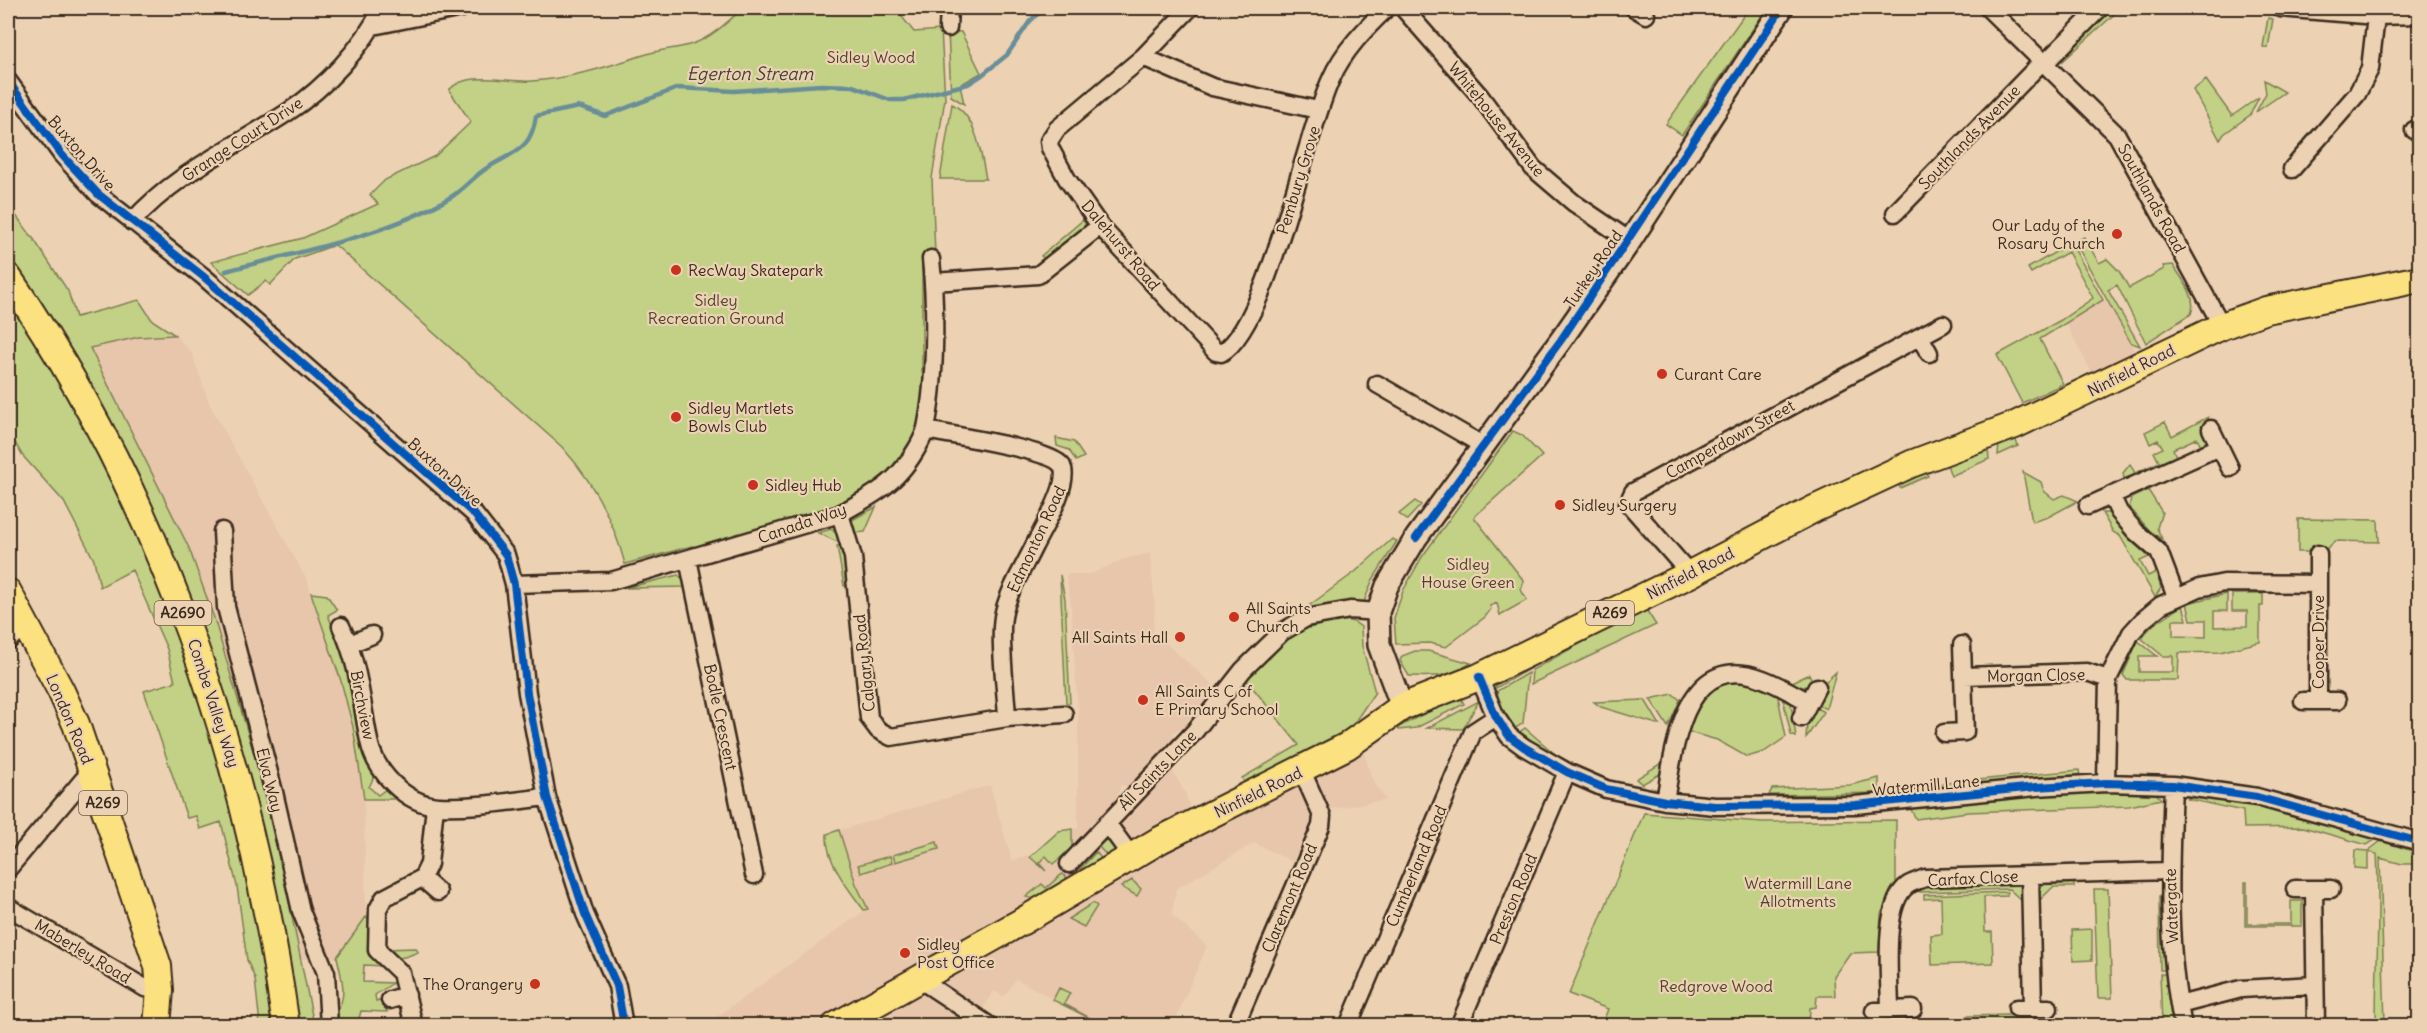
<svg xmlns="http://www.w3.org/2000/svg" width="2427" height="1033" viewBox="0 0 2427 1033" font-family="Delius,sans-serif">
<style>
.built{fill:#e8c6ac}
.green{fill:#c2d186;stroke:#7e7e52;stroke-width:1.5}
.lines{fill:none;stroke-linecap:round;stroke-linejoin:round}
.stream{stroke:#698e97;stroke-width:4.5}
.minor-casing{stroke:#3b2a1e;stroke-width:21}
.tertiary-casing{stroke:#3b2a1e;stroke-width:26}
.primary-casing{stroke:#3b2a1e;stroke-width:30}
.minor{stroke:#ecd2b3;stroke-width:16}
.tertiary{stroke:#ecd2b3;stroke-width:21}
.primary{stroke:#fbe180;stroke-width:26}
.cycleway-casing{stroke:#ecd2b3;stroke-width:11}
.cycleway{stroke:#0057b8;stroke-width:8}
.poi-dot{fill:#c8321e;stroke:#ecd2b3;stroke-width:2}
.labels{text-anchor:middle;stroke-width:4.5;stroke-linejoin:round;paint-order:stroke}
.shield{fill:#ecd2b3;stroke:#705c4b;stroke-width:1.5}
.shield-label{font-size:15px;font-weight:bold;fill:#3b2a1e}
.park-label{font-size:16px;fill:#4f432e;stroke:#ecd2b3}
.street-label{font-size:16px;fill:#3b2a1e;stroke:#ecd2b3}
.poi-label{font-size:16px;fill:#3b2a1e;stroke:#ecd2b3;text-anchor:start}
.water-label{font-size:18px;font-style:italic;fill:#46433c;stroke:#ecd2b3}
</style>
<rect width="100%" height="100%" fill="#ecd2b3"/>
<filter id="ink" filterUnits="userSpaceOnUse"><feTurbulence type="fractalNoise" baseFrequency=".0167" numOctaves="2"/><feDisplacementMap in="SourceGraphic" scale="12" xChannelSelector="R" yChannelSelector="G"/><feConvolveMatrix kernelMatrix="1 2 1 2 8 2 1 2 1" color-interpolation-filters="sRGB"/></filter>
<g filter="url(#ink)">
<!-- built -->
<path class="built" d="M2103 300 2108 301 2137 355 2124 358 2094 377 2065 322Z
M175 335 192 353 210 405 307 580 341 681 353 727 364 799 366 921 337 957 300 959 254 754 214 618 189 548 90 348 139 337Z
M1150 553 1155 606 1153 632 1218 689 1190 727 1175 731 1172 736 1175 742 1132 788 1121 785 1115 806 1148 790 1172 770 1186 794 1192 816 1362 746 1372 779 1386 800 1326 810 1314 816 1293 862 1254 843 1176 889 1172 915 1207 946 1173 1025H1100L1016 979 1004 997 994 991 974 1023 977 1025 704 1026 864 911 839 873 830 854 827 834 990 785 1012 861 1027 855 1031 857 1059 831 1078 828V710L1070 598 1066 578 1067 574H1090L1124 559Z"/>
<!-- green -->
<path class="green" d="M743 8H895L914 32 941 30 945 99 932 178 935 255 922 256V372L925 373C922 400 920 429 906 453 871 511 754 531 692 549V546L625 564C613 519 593 481 562 447L335 245 295 259 270 285 266 281 248 295 211 262 303 238 378 204 370 195 385 180 435 156 471 122 449 90C467 70 508 83 532 81 571 79 611 65 647 54 662 49 678 49 692 44 711 38 729 21 743 8Z
M1749 8H1767L1682 135 1666 124Z
M2112 8H2121L2063 61V54Z
M2268 18 2273 19 2268 48 2263 47Z
M948 31 961 32 981 73 960 85 964 104 951 96Z
M2206 80 2232 116 2259 97 2250 115 2224 134 2220 140 2193 90Z
M2264 80 2285 92 2256 112 2266 93Z
M952 104C977 116 981 154 986 179H940Z
M8 205 33 238 68 291 76 317 139 300 152 320 175 335 139 337 90 348 189 548 214 618 254 754 285 882 314 1025H296L240 750 8 259Z
M1083 220 1086 226 1047 260 1041 256Z
M2084 237 2099 263 2107 259 2119 271 2129 288 2164 269 2163 266 2173 265C2182 279 2198 297 2191 314L2146 343 2117 285 2108 290 2140 346 2131 343 2075 242Z
M2071 243 2103 300 2040 339 2063 384 2022 403 1997 355 2061 320 2093 298 2068 252 2031 273 2028 268Z
M8 295 77 406 182 632 237 805 275 1025H260L255 979 247 960 237 886 221 822 200 829 196 816 187 818 144 691 175 682 167 649 132 570 100 587 94 560 64 502 22 455 8 431Z
M2208 417C2212 427 2212 441 2203 449L2197 438 2173 449 2178 461 2131 481 2129 477 2124 479 2123 473 2130 464 2135 473 2159 462 2154 452 2163 448 2158 440 2150 444 2145 432 2165 422 2172 436Z
M1513 431 1522 435 1542 456 1474 517 1524 581 1521 590 1527 600 1500 615 1497 603 1490 606 1491 609 1485 617 1446 647 1430 643 1396 644 1394 618 1403 591 1422 557Z
M1056 438 1074 442 1084 457 1076 461 1069 450 1057 446Z
M2015 438 2018 446 1998 455 1999 444Z
M1988 449 1989 459 1951 476 1946 462Z
M1924 470 1928 476 1900 488 1898 481Z
M2023 472 2041 482 2044 491 2054 499 2064 495 2078 501 2048 517 2032 522Z
M2148 490 2162 512 2157 528 2162 539 2150 531 2129 507 2131 498Z
M1415 501 1421 505 1407 520 1399 514Z
M876 507 865 532 853 533 852 520Z
M2102 513H2109L2127 537 2149 557 2140 561 2148 576 2156 572 2161 588 2155 597 2120 536 2113 532Z
M2298 519 2378 520 2379 542 2335 541 2324 552H2298Z
M831 529 842 539 837 542 818 533Z
M1392 539 1397 541 1372 581 1364 602 1322 607 1292 618 1355 572Z
M844 544 850 585 844 586 837 546Z
M678 575 684 580 687 587 626 588Z
M1060 575 1065 599 1070 703H1066Z
M311 593 327 595 337 610 328 615 342 649 376 773 369 787 378 795 386 789 395 799H364L353 727 341 681Z
M2227 594V611H2214V627L2247 626V611H2232V594H2263V606H2260V642L2220 652 2179 653 2178 680H2127L2123 675 2138 641 2157 656H2139V672H2173V656H2163L2141 638 2153 625 2183 605 2187 620H2173V636L2206 637V620H2191L2187 603Z
M1645 608 1656 625 1531 684 1532 670Z
M1339 619 1354 622 1361 627 1362 646 1375 692 1344 738 1249 790 1242 778 1299 745 1244 677 1292 633Z
M1415 651H1428L1471 663C1448 678 1435 677 1409 676L1400 661 1402 656Z
M1551 656 1496 688V677Z
M1836 672 1826 709 1818 705 1826 691 1820 687Z
M1528 673 1523 723 1513 730 1502 714 1497 691Z
M1809 674 1812 680 1807 686 1795 689 1786 685Z
M1738 681 1759 684 1777 692 1786 737 1764 752 1747 757 1717 740 1689 732C1693 704 1709 685 1738 681Z
M1673 694 1680 700 1668 727 1650 699Z
M1782 694 1790 698 1796 737 1791 735Z
M1459 695 1464 704 1416 728 1399 730 1397 728Z
M1645 700 1660 725 1601 707 1594 702Z
M1479 701 1463 729 1427 728Z
M1816 708 1824 712 1806 738 1807 725Z
M1525 728 1555 754 1570 762 1568 765 1517 734Z
M1666 760 1660 774 1642 784 1636 779Z
M2079 770 2080 777 1931 792 1937 784Z
M1879 778V793L1769 795 1772 789 1850 785Z
M2090 790 2154 791 2161 799 2129 806 1968 812 1916 819 1909 806Z
M2195 795 2259 804 2376 837 2375 840 2367 845 2303 827 2244 828 2243 811 2187 799Z
M1644 813 1762 822 1896 820V883L1881 914 1879 952 1850 953 1834 976 1835 996H1817L1816 1007 1810 1008 1809 1025H1602L1608 1009 1569 994Z
M1072 829V848L1053 864 1046 856 1039 863 1046 871 1030 857 1059 831Z
M839 830 856 884 868 909 864 910C849 890 825 861 827 834Z
M1108 840 1115 848V856L1110 859 1098 846 1103 841Z
M2381 841 2419 853 2420 864H2402L2380 858 2385 1025 2376 1026C2376 968 2380 911 2377 854L2368 852V869L2354 868 2355 850 2368 851Z
M937 842 939 849 895 862 893 855Z
M1096 852 1104 862 1038 900 1026 897 1042 884 1046 888 1062 874 1070 880Z
M890 856 892 863 861 873 858 865Z
M2068 879 2074 882V887H2053L2036 904V891L2043 882Z
M1132 880 1141 889 1137 896 1121 887Z
M2245 882H2247V924H2291V901H2302V926H2245Z
M2017 883 2022 887 2025 904 2009 889 1920 892 1915 888 1928 884Z
M2094 889H2108L2112 998H2098Z
M2007 892V896L1984 897 1985 932H1992L1993 963 1932 965 1931 935 1942 934 1941 898 1924 899V895Z
M2159 896H2165L2167 970H2160Z
M1093 903 1097 906 1084 927 1068 919Z
M366 917 370 921 385 966 364 965 363 982 393 983 375 995 376 1001 382 999 387 1012 361 1011 357 1026 337 1025 335 1013C349 997 341 976 337 957Z
M2092 929V960L2073 961 2072 930Z
M416 948 418 952C402 959 396 961 383 949Z
M2160 974H2167L2176 1025H2162Z
M1059 988 1070 993 1064 1004 1103 1025 1053 1000Z
M2048 1014 2049 1025H1966V1016Z"/>
<g class="lines">
<!-- stream -->
<path class="stream" d="M226 271C300 251 384 237 451 197 464 189 474 176 487 168 514 151 531 151 536 116L579 107 605 116 678 88 734 91 821 85 853 86 890 100H904L968 84 982 75 1007 55 1030 21 1044 8"/>
<!-- minor casing -->
<g class="minor-casing">
<path id="minor" d="M1190 8 1143 57 1057 129 1049 141 1050 148 1067 179 1100 226 1216 352 1221 353C1268 328 1305 134 1331 79 1343 51 1366 28 1387 8
M1403 8 1480 96 1533 168 1574 203 1630 241
M1634 8 1646 15
M1988 8 2117 135 2222 326
M2280 8 2376 16 2420 15
M373 26 462 8
M948 28 949 8
M1143 57 1212 87 1318 110
M8 81 62 155 98 194 204 277 474 514 506 555 514 584 527 693 547 797 585 914 617 986 624 1026
M2414 130 2420 133
M2292 169 2357 94 2370 69 2376 16
M1895 213 2038 66 2051 57 2100 8
M132 222C174 174 235 147 288 112 325 88 363 47 382 8
M933 282 1038 275 1100 226
M1920 337 1929 353
M1377 384 1484 446
M2211 429 2230 468
M926 430C948 435 1053 450 1062 466 1071 483 1042 530 1034 546 1023 569 1007 593 1003 617 999 642 1006 691 1007 718
M2111 495 2119 512 2136 532 2159 552 2176 597
M2088 506 2219 447
M840 514 853 557 869 718 878 730 891 737 1007 718 1064 714
M222 531 226 607 274 792 301 911 326 973 329 1026
M2318 554V701
M688 559 754 875
M1690 574 1628 503 1633 492 1943 324
M514 584 611 581 840 514C860 502 885 490 900 472 909 462 923 441 926 428 936 381 936 307 931 259
M341 626C359 664 361 700 369 741 375 771 405 804 438 806 473 808 511 801 547 797
M8 641 26 624
M350 644 372 635
M1964 676 2087 672 2108 679
M1479 677 1496 717 1509 736 1524 747 1567 772 1606 789 1665 801 1715 806 1855 805 2036 787 2106 783 2173 785 2257 797 2420 842
M2303 701H2337
M1801 718 1817 687
M1944 733 1965 732 1962 645
M2106 783 2108 679 2131 633 2143 620 2161 605 2199 588 2224 583 2318 584
M2173 785C2170 866 2166 946 2183 1026
M1665 801C1674 750 1683 648 1763 679 1779 685 1794 694 1809 702
M1107 823 1131 856
M1069 864 1195 731 1243 670 1282 632 1306 618 1350 610 1378 612
M8 869 83 780 93 775
M2030 875 2033 1008
M422 878 438 892
M2295 889H2331
M2314 889 2316 1026
M8 907 145 988 160 990
M922 977 925 983 990 1026
M390 1000 407 995
M2179 1005 2241 989 2315 985
M2017 1008H2049
M1890 1010C1890 980 1881 904 1908 885 1913 882 1920 880 1925 878L2169 871
M1874 1011 1913 1009
M414 1026 401 973 377 950 378 909 384 898 422 878 429 864 435 806
M1235 1026 1321 826 1322 816 1302 771
M1348 1026 1473 732 1496 717
M1459 1026 1567 772"/>
</g>
<!-- tertiary casing -->
<g class="tertiary-casing">
<path id="tertiary" d="M1402 707 1379 645 1378 612 1387 586 1416 538 1561 340 1630 241 1782 8"/>
</g>
<!-- primary casing -->
<g class="primary-casing">
<path id="primary" d="M8 277C161 500 249 759 286 1026
M8 592 61 691 76 724 158 966 160 990 157 1026
M835 1026 1021 922 1160 840 1347 746 1402 707 1479 677 1690 574 1814 509 1911 464 2015 425 2222 326 2266 310 2420 279"/>
</g>
<!-- minor -->
<use href="#minor" class="minor"/>
<!-- tertiary -->
<use href="#tertiary" class="tertiary"/>
<!-- primary -->
<use href="#primary" class="primary"/>
<!-- cycleway casing -->
<g class="cycleway-casing">
<path id="cycleway" d="M8 81 62 155 98 194 204 277 474 514 506 555 514 584 527 693 547 797 585 914 617 986 624 1026
M1416 538 1561 340 1782 8
M1479 677 1496 717 1509 736 1524 747 1567 772 1606 789 1665 801 1715 806 1855 805 2036 787 2106 783 2173 785 2257 797 2420 842"/>
</g>
<!-- cycleway -->
<use href="#cycleway" class="cycleway"/>
</g>
</g>
<!-- markers -->
<g class="poi-dot">
<circle cx="2117" cy="234" r="6"/>
<circle cx="676" cy="270" r="6"/>
<circle cx="1662" cy="374" r="6"/>
<circle cx="676" cy="417" r="6"/>
<circle cx="753" cy="485" r="6"/>
<circle cx="1560" cy="505" r="6"/>
<circle cx="1234" cy="617" r="6"/>
<circle cx="1180" cy="637" r="6"/>
<circle cx="1143" cy="700" r="6"/>
<circle cx="905" cy="953" r="6"/>
<circle cx="535" cy="984" r="6"/>
</g>
<g class="labels">
<!-- shield labels -->
<g class="shield">
<rect x="154.5" y="601" width="57" height="24" rx="4.5"/>
<rect x="1586" y="601" width="48" height="24" rx="4.5"/>
<rect x="79" y="791" width="48" height="24" rx="4.5"/>
</g>
<g class="shield-label">
<text x="183" y="618">A2690</text>
<text x="1610" y="618">A269</text>
<text x="103" y="808">A269</text>
</g>
<!-- park labels -->
<g class="park-label">
<text x="871" y="63">Sidley Wood</text>
<text x="716" y="306">Sidley<tspan x="716" dy="18">Recreation Ground</tspan></text>
<text x="1468" y="570">Sidley<tspan x="1468" dy="18">House Green</tspan></text>
<text x="1798" y="889">Watermill Lane<tspan x="1798" dy="18">Allotments</tspan></text>
<text x="1716" y="992">Redgrove Wood</text>
</g>
<!-- street labels -->
<g class="street-label">
<text transform="translate(1497 119) rotate(51)" y="6">Whitehouse Avenue</text>
<text transform="translate(1969 137) rotate(-46)" y="6">Southlands Avenue</text>
<text transform="translate(242 139) rotate(-33)" y="6">Grange Court Drive</text>
<text transform="translate(82 153) rotate(49)" y="6">Buxton Drive</text>
<text transform="translate(1298 180) rotate(-73)" y="6">Pembury Grove</text>
<text transform="translate(2152 198) rotate(61)" y="6">Southlands Road</text>
<text transform="translate(1121 245) rotate(50)" y="6">Dalehurst Road</text>
<text transform="translate(1593 269) rotate(-56)" y="6">Turkey Road</text>
<text transform="translate(2131 370) rotate(-27)" y="6">Ninfield Road</text>
<text transform="translate(1730 439) rotate(-29)" y="6">Camperdown Street</text>
<text transform="translate(445 472) rotate(42)" y="6">Buxton Drive</text>
<text transform="translate(802 523) rotate(-19)" y="6">Canada Way</text>
<text transform="translate(1036 539) rotate(-65)" y="6">Edmonton Road</text>
<text transform="translate(1690 573) rotate(-27)" y="6">Ninfield Road</text>
<text transform="translate(2318 642) rotate(-90)" y="6">Cooper Drive</text>
<text transform="translate(864 663) rotate(-96)" y="6">Calgary Road</text>
<text transform="translate(2036 675) rotate(-1)" y="6">Morgan Close</text>
<text transform="translate(214 703) rotate(72)" y="6">Combe Valley Way</text>
<text transform="translate(363 705) rotate(79)" y="6">Birchview</text>
<text transform="translate(721 717) rotate(78)" y="6">Bodle Crescent</text>
<text transform="translate(70 719) rotate(67)" y="6">London Road</text>
<text transform="translate(1157 770) rotate(-46)" y="6">All Saints Lane</text>
<text transform="translate(270 780) rotate(76)" y="6">Elva Way</text>
<text transform="translate(1926 785) rotate(-5)" y="6">Watermill Lane</text>
<text transform="translate(1258 792) rotate(-26)" y="6">Ninfield Road</text>
<text transform="translate(1416 866) rotate(-67)" y="6">Cumberland Road</text>
<text transform="translate(1973 878) rotate(-3)" y="6">Carfax Close</text>
<text transform="translate(1289 898) rotate(-67)" y="6">Claremont Road</text>
<text transform="translate(1513 899) rotate(-67)" y="6">Preston Road</text>
<text transform="translate(2171 906) rotate(-92)" y="6">Watergate</text>
<text transform="translate(83 951) rotate(31)" y="6">Maberley Road</text>
</g>
<!-- poi labels -->
<g class="poi-label">
<text x="2105" y="231" text-anchor="end">Our Lady of the<tspan x="2105" dy="18">Rosary Church</tspan></text>
<text x="688" y="276">RecWay Skatepark</text>
<text x="1674" y="380">Curant Care</text>
<text x="688" y="414">Sidley Martlets<tspan x="688" dy="18">Bowls Club</tspan></text>
<text x="765" y="491">Sidley Hub</text>
<text x="1572" y="511">Sidley Surgery</text>
<text x="1246" y="614">All Saints<tspan x="1246" dy="18">Church</tspan></text>
<text x="1168" y="643" text-anchor="end">All Saints Hall</text>
<text x="1155" y="697">All Saints C of<tspan x="1155" dy="18">E Primary School</tspan></text>
<text x="917" y="950">Sidley<tspan x="917" dy="18">Post Office</tspan></text>
<text x="523" y="990" text-anchor="end">The Orangery</text>
</g>
<!-- water labels -->
<g class="water-label">
<text x="750" y="80">Egerton Stream</text>
</g>
</g>
<!-- margin -->
<rect width="2427" height="1033" fill="none" stroke="#ecd2b3" stroke-width="30"/>
<rect x="15" y="15" width="2397" height="1003" fill="none" stroke="#3b2a1e" stroke-width="2" filter="url(#ink)"/>
</svg>
